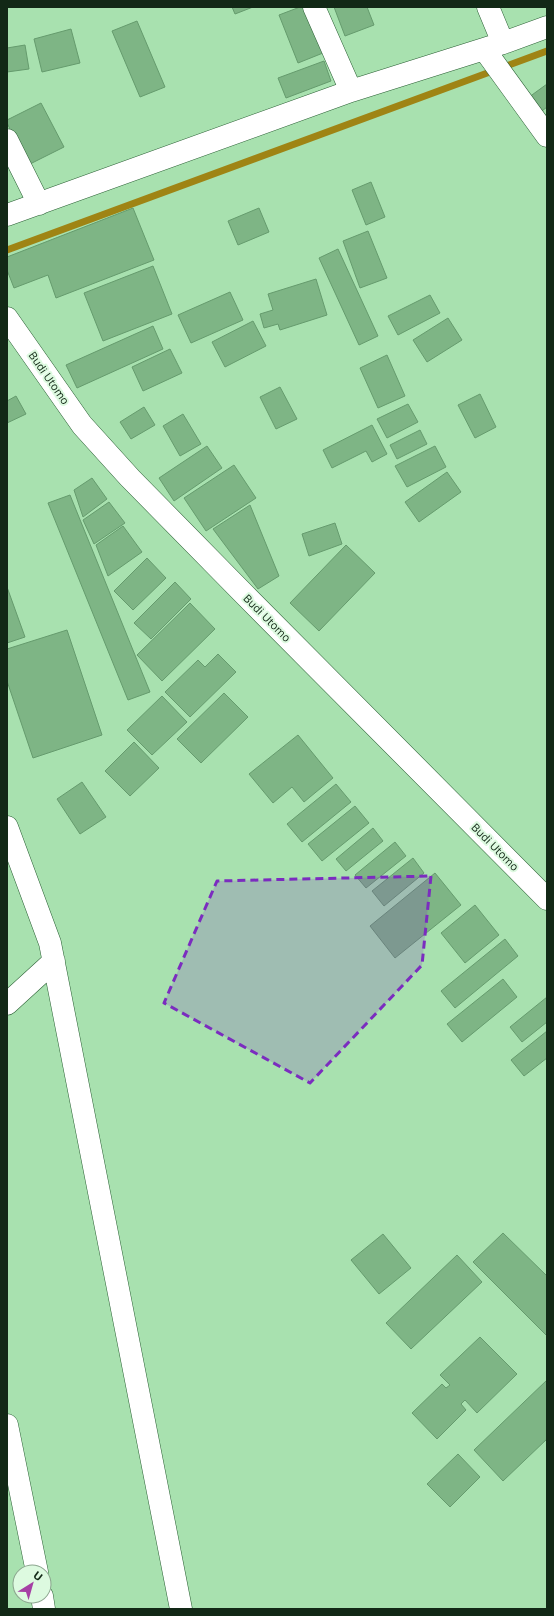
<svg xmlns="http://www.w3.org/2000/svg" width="554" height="1616" viewBox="0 0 554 1616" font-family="'Open Sans',sans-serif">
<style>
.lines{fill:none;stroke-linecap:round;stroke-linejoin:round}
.stream{stroke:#9f8414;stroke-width:7}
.building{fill:#7eb585;stroke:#659b6d}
.minor-casing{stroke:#2b6035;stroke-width:23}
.tertiary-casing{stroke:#2b6035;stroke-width:23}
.minor{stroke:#fff;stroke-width:22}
.tertiary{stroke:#fff;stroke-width:22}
.marked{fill:#7b2cbf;fill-opacity:0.2;stroke:#7b2cbf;stroke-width:3;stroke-dasharray:8 5;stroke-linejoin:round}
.labels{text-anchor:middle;stroke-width:4;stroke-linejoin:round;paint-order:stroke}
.street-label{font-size:11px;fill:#122816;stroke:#ddfae0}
</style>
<rect width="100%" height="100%" fill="#a8e1af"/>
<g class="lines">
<!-- stream -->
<path class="stream" d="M7 250 547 51"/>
</g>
<!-- building -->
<path class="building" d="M232 7H253L235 14Z
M300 7H311L328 51 298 63 279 15Z
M334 7H367L374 25 345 36Z
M137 21 165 87 140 97 112 31Z
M71 29 80 63 42 72 34 39Z
M25 45 29 69 7 72V48Z
M324 61 331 81 286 98 278 78Z
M547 84V107L537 115 525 100Z
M41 103 64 147 28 165 7 123V120Z
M371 182 385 217 366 225 352 190Z
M133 208 154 260 56 298 48 275 14 288 7 270V257Z
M259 208 269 232 238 245 228 221Z
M368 231 387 278 360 288 343 241Z
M338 249 378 336 359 345 319 258Z
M153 266 172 314 103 341 84 293Z
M316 279 327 315 280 330 278 324 264 328 260 314 273 310 268 294Z
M230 292 243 320 191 343 178 315Z
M430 295 440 313 398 335 388 316Z
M448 318 462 340 427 362 413 340Z
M253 321 266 346 225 367 212 342Z
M153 326 163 349 77 388 66 365Z
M170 349 182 373 143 391 132 367Z
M387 355 405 396 378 408 360 368Z
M280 387 297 419 276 429 260 397Z
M480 394 496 427 475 438 458 405Z
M16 396 26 414 7 423V401Z
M408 404 418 422 387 438 377 419Z
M144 407 155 425 131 439 120 422Z
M183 414 201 444 180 456 163 426Z
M372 425 387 454 372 462 366 451 332 468 323 450Z
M420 430 427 444 397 459 390 445Z
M207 446 222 468 174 501 159 478Z
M435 446 446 467 407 487 395 466Z
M234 465 256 498 206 531 184 498Z
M447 472 461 492 419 522 405 502Z
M92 478 107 499 83 517 74 490Z
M70 495 150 692 128 700 48 503Z
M109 502 125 523 94 544 83 520Z
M250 505 279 576 258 589 213 529Z
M335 523 342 544 309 556 302 534Z
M123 526 142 552 108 576 96 545Z
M346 545 375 573 319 631 290 603Z
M147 558 166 578 133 610 114 591Z
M175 582 191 599 151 639 134 623Z
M7 587 25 637 7 643Z
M190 603 215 629 162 681 137 655Z
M67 630 102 735 33 758 7 681V649Z
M218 654 236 672 190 717 165 692 198 660 205 667Z
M224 693 248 717 201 763 177 739Z
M162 696 187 722 152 755 127 730Z
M298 735 333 778 304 802 292 787 273 803 249 774Z
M134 742 159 768 130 796 105 771Z
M82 782 106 817 80 834 57 799Z
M336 784 351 802 302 842 287 824Z
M355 806 369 823 322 861 308 844Z
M373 828 383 841 346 871 336 859Z
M395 842 406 856 366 888 355 875Z
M413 858 424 873 384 906 372 891Z
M435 873 461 905 395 958 370 926Z
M475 905 499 935 465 963 441 933Z
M505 939 518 956 455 1008 441 991Z
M503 979 517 997 462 1042 447 1024Z
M547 997V1022L522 1042 510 1027Z
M547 1031V1058L524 1076 511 1060Z
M503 1233 547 1276V1336L473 1262Z
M383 1234 411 1268 379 1294 351 1260Z
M457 1255 482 1282 411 1349 386 1323Z
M480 1337 517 1374 477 1413 465 1400 461 1404 466 1410 437 1439 412 1413 442 1384 446 1388 450 1385 440 1375Z
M547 1380V1439L503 1481 474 1450Z
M458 1454 480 1477 450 1507 427 1484Z"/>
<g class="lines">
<!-- minor casing -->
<g class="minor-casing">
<path id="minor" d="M314 7 351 91
M488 7 503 43
M484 49 547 136
M7 140 39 204
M7 215 351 91 503 43 547 27
M7 827 50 943 181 1609
M7 1004 54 961
M7 1425 37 1572
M42 1596 44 1609"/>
</g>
<!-- tertiary casing -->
<g class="tertiary-casing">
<path id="tertiary" d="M7 318 82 425 130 478 245 595 547 899"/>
</g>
<!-- minor -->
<use href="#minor" class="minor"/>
<!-- tertiary -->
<use href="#tertiary" class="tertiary"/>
</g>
<!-- marked area -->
<path class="marked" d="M431 876 422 965 310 1083 164 1003 217 881Z"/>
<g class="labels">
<!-- street labels -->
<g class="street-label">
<text transform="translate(49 378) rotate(55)" y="4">Budi Utomo</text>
<text transform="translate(267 618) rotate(45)" y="4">Budi Utomo</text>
<text transform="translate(495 847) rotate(45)" y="4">Budi Utomo</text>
</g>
</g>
<!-- border -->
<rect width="554" height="1616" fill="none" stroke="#122816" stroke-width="16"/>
<!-- north arrow -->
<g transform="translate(32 1584) rotate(37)"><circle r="19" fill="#ddfae0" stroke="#8ca68f"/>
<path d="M0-3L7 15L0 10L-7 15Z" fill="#a640a5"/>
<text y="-6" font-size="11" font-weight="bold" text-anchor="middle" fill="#122816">U</text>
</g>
</svg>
